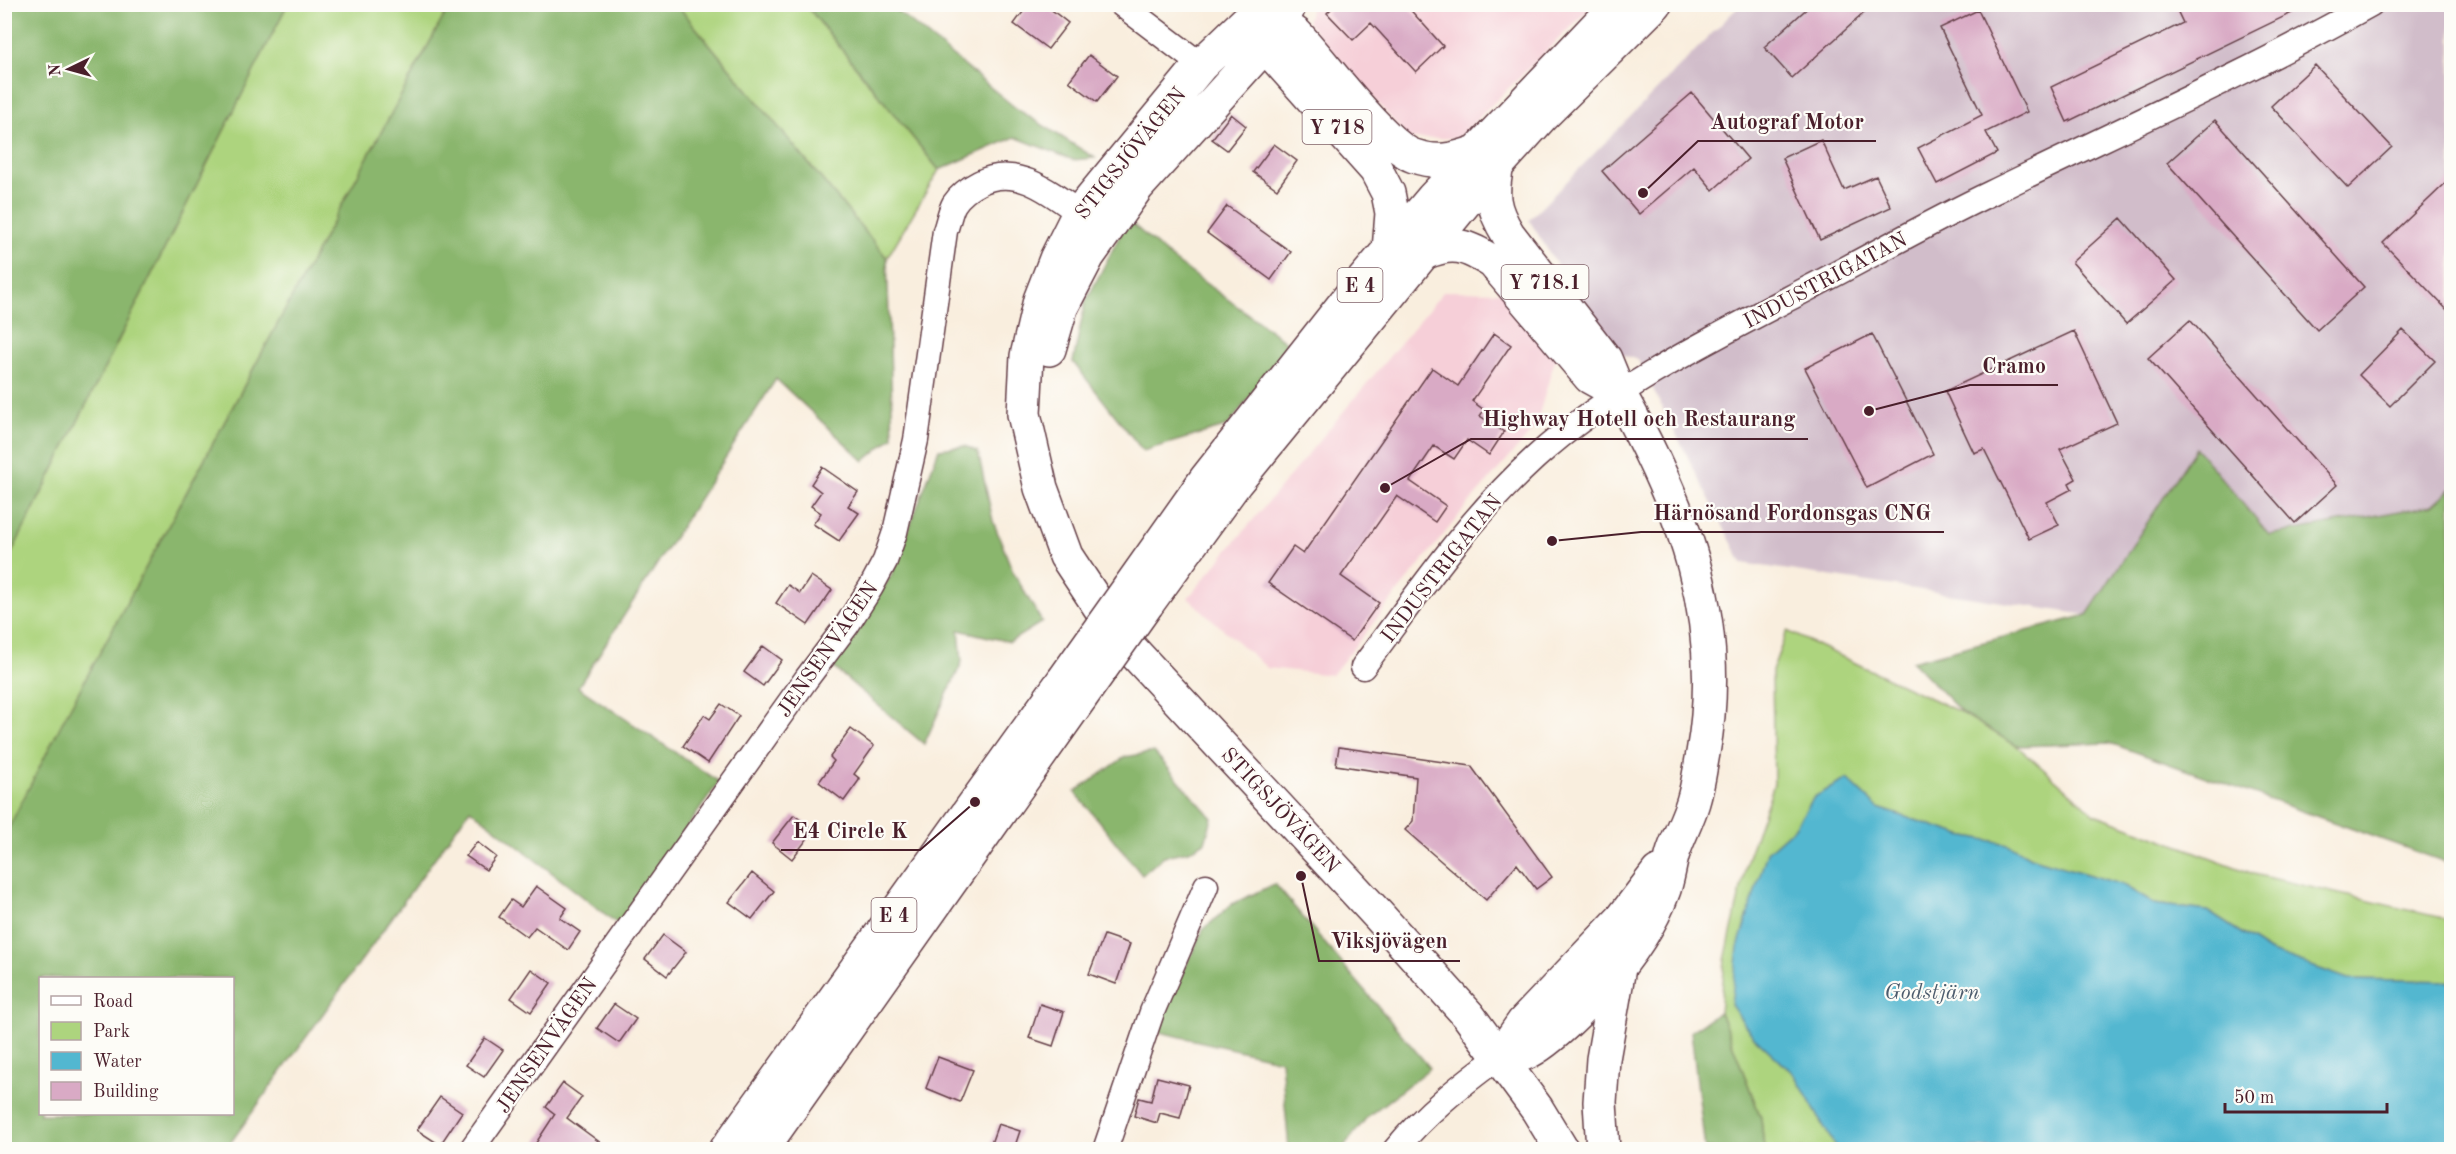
<svg xmlns="http://www.w3.org/2000/svg" width="2456" height="1154" viewBox="0 0 2456 1154" font-family="'Old Standard TT',serif">
<style>
.built{fill:#f6cfd8}
.industrial{fill:#d1bdca}
.green{fill:#add47e;stroke:#7c7a54;stroke-width:1.5}
.forest{fill:#8ab66d;stroke:#6a6a4c;stroke-width:1.5;fill-rule:evenodd}
.water{fill:#52b7d0;stroke:#4e6b7e;stroke-width:1.5}
.building{fill:#d9aac5}
.lines{fill:none;stroke-linecap:round;stroke-linejoin:round}
.minor-casing{stroke:#643e46;stroke-width:27}
.secondary-casing{stroke:#643e46;stroke-width:36}
.trunk-casing{stroke:#643e46;stroke-width:36}
.minor{stroke:#fff;stroke-width:24}
.secondary{stroke:#fff;stroke-width:33}
.trunk{stroke:#fff;stroke-width:33}
.trunk-bridge-casing{stroke:#643e46;stroke-width:36;stroke-linecap:butt}
.trunk-bridge{stroke:#fff;stroke-width:33}
.labels{text-anchor:middle;stroke-width:4.5;stroke-linejoin:round;paint-order:stroke}
.shield{fill:#fdfcf7;stroke:#806168;stroke-width:1.5}
.shield-label{font-size:20px;font-weight:bold;fill:#4a1f2b}
.street-label{font-size:21px;fill:#4a1f2b;stroke:#fdfcf7}
.water-label{font-size:22px;font-style:italic;fill:#4d5c6d;stroke:#fdfcf7}
.leader{fill:none;stroke:#4a1f2b;stroke-width:2}
.callout-dot{fill:#4a1f2b;stroke:#fdfcf7;stroke-width:2}
.callout-label{font-size:22px;text-anchor:middle;font-weight:bold;fill:#4a1f2b;stroke:#fdfcf7;stroke-width:4.5;stroke-linejoin:round;paint-order:stroke}
</style>
<rect width="100%" height="100%" fill="#fdfcf7"/>
<filter id="ink" filterUnits="userSpaceOnUse"><feTurbulence type="fractalNoise" baseFrequency=".0167" numOctaves="2"/><feDisplacementMap in="SourceGraphic" scale="12" xChannelSelector="R" yChannelSelector="G"/><feConvolveMatrix kernelMatrix="1 2 1 2 8 2 1 2 1" color-interpolation-filters="sRGB"/></filter>
<filter id="wash" filterUnits="userSpaceOnUse"><feTurbulence type="fractalNoise" baseFrequency=".008" numOctaves="4" result="noise"/><feDisplacementMap in="SourceGraphic" scale="24" xChannelSelector="R" yChannelSelector="G"/><feGaussianBlur stdDeviation="1.35" result="paint"/><feColorMatrix in="noise" values="0 0 0 0 0 0 0 0 0 0 0 0 0 0 0 0 0 1.4 0 .05"/><feComposite in="paint" operator="in"/></filter>
<g filter="url(#wash)">
<rect width="100%" height="100%" fill="#f9eede"/>
<!-- built -->
<path class="built" d="M1312 5H1593L1458 138 1409 139 1307 22Z
M1444 291 1504 292 1556 356 1535 428 1468 504 1332 675 1267 668 1188 598Z"/>
<!-- industrial -->
<path class="industrial" d="M1740 5H2451V489L2433 505 2269 535 2196 449 2087 615 1742 563 1638 360 1611 351 1529 220Z"/>
<!-- green -->
<path class="green" d="M287 5H450L64 719 5 837V566Z
M677 5H806L939 170 887 258Z
M1787 631 1962 713 2017 746 2095 814 2254 874 2451 920V981L2348 979 2269 951 2207 911 2154 904 2123 885 2030 857 2008 844 1961 835 1878 808 1847 779 1814 797 1795 827 1767 852 1752 1035 1795 1075 1836 1148 1848 1149H1764L1761 1118 1720 1012 1725 960 1748 857 1774 784 1772 671Z"/>
<!-- forest -->
<path class="forest" d="M5 4 287 5 5 566 4 5Z
M450 5H677L887 258 893 437 864 461 776 379 578 687 719 782 619 925 470 809 226 1149H5L4 837 64 719ZM40 978H232V1114H40Z
M806 5H890L1017 109 1095 158 1073 160 1015 137 939 170Z
M1128 220 1171 258 1289 344 1228 426 1143 451 1073 362 1085 303Z
M965 446 978 452 993 521 1013 572 1042 622 1010 642 959 630 962 662 924 744 833 667 892 574 939 449Z
M2196 448 2269 535 2433 505 2451 489V864L2110 743 2017 746 1962 713 1912 661 2087 615Z
M1154 752 1212 818 1205 842 1189 851 1164 856 1142 875 1075 792 1125 757Z
M1275 884 1430 1068 1367 1117 1342 1149H1289L1281 1060 1155 1031 1203 930 1232 904Z
M1720 1012 1761 1118 1764 1149H1705L1691 1031Z"/>
<!-- water -->
<path class="water" d="M1847 779 1878 808 1961 835 2008 844 2030 857 2123 885 2154 904 2207 911 2269 951 2348 979 2451 981V1149L1836 1148 1795 1075 1752 1035 1731 1005 1738 947 1767 852 1795 827 1814 797Z"/>
<g id="blocks">
<!-- building -->
<path class="building" d="M1029 4H1044L1068 23 1048 49 1014 24Z
M1336 4H1405L1443 46 1416 72 1371 23 1353 40 1327 13Z
M1812 4H1874L1792 78 1764 47Z
M2174 4H2310L2067 122 2051 87 2183 23Z
M1978 10 2027 112 1986 132 1997 153 1937 184 1918 148 1982 115 1940 28Z
M1089 55 1117 76 1097 102 1069 81Z
M2315 65 2392 147 2348 188 2271 106Z
M1692 93 1748 159 1713 190 1694 167 1639 214 1602 171Z
M1231 114 1246 126 1227 150 1212 139Z
M2215 120 2364 287 2317 330 2167 163Z
M1821 140 1844 190 1876 176 1891 207 1820 240 1782 158Z
M1274 144 1297 161 1277 189 1253 172Z
M2451 178V314L2383 243Z
M1227 206 1291 252 1271 280 1207 233Z
M2121 218 2176 280 2126 324 2072 262Z
M2190 320 2337 485 2295 523 2148 358Z
M2403 330 2435 361 2390 406 2359 375Z
M2074 331 2117 423 2060 449 2076 479 2069 483 2072 489 2047 502 2059 525 2029 539 1984 449 1974 453 1945 391Z
M1494 333 1511 345 1472 401 1484 410 1480 416 1504 432 1489 455 1467 440 1454 459 1434 446 1410 481 1446 506 1435 522 1397 496 1341 576 1379 603 1352 641 1268 583 1293 547 1303 554 1432 368 1458 386Z
M1872 334 1933 454 1867 488 1805 368Z
M822 467 858 492 848 506 859 513 839 541 813 524 821 513 811 506 821 492 811 484Z
M811 576 832 590 808 625 776 603 788 585 800 593Z
M763 646 782 660 763 686 744 672Z
M721 704 739 716 708 763 683 746 704 715 710 719Z
M851 729 874 746 854 774 860 779 844 801 819 782 834 761 830 757Z
M1339 747 1471 766 1552 877 1536 889 1517 864 1486 900 1405 830 1413 821 1416 777 1336 765Z
M794 815 814 830 792 859 772 843Z
M477 842 496 857 486 870 466 856Z
M752 873 774 891 752 919 729 902Z
M536 886 567 908 560 918 580 932 568 950 535 927 527 937 499 917 511 900 521 907Z
M663 935 686 952 667 976 645 959Z
M1104 935 1130 944 1116 984 1089 974Z
M531 969 551 983 531 1012 511 998Z
M614 1004 636 1019 619 1043 597 1028Z
M1040 1004 1064 1012 1053 1046 1029 1038Z
M485 1038 503 1050 484 1077 466 1065Z
M938 1057 973 1070 960 1102 926 1088Z
M1157 1077 1189 1085 1180 1118 1160 1113 1157 1123 1134 1116 1139 1098 1151 1101Z
M563 1083 582 1097 567 1118 609 1149H532L555 1114 546 1107Z
M440 1097 462 1112 440 1145 417 1130Z
M998 1124 1020 1131 1014 1149H989Z"/>
</g>
</g>
<g filter="url(#ink)">
<use href="#blocks" fill-opacity="0" stroke="#643e46" stroke-width="1.5"/>
<g class="lines">
<!-- minor casing -->
<g class="minor-casing">
<path id="minor" d="M1121 4 1201 65
M1273 37 1285 26 1295 4
M1363 667C1417 595 1468 519 1535 458 1613 387 1717 336 1811 287 1871 256 1930 222 1991 193 2118 131 2248 73 2371 4
M471 1150 807 678 847 625 871 587 885 561 895 532 916 440 945 231C948 223 950 211 954 204 960 195 969 188 979 183 1015 164 1049 191 1079 213
M1105 1150 1152 1012 1206 886
M1395 1150C1425 1113 1462 1084 1500 1056"/>
</g>
<!-- secondary casing -->
<g class="secondary-casing">
<path id="secondary" d="M1254 14 1201 65 1079 213 1056 259 1040 300 1027 356 1024 414 1041 488 1066 556 1119 636 1378 915 1468 1015 1537 1109 1562 1150
M1049 349 1061 308 1088 256 1137 187 1267 43
M1500 1056C1507 1056 1516 1057 1523 1054 1545 1047 1585 1005 1602 987 1627 959 1650 928 1663 892 1668 880 1669 866 1673 853 1679 835 1688 819 1693 802 1698 786 1700 769 1703 753 1727 620 1683 507 1619 393
M1500 1056 1523 1023 1622 919 1658 872
M1603 1150 1600 1102 1603 1059 1619 968"/>
</g>
<!-- trunk casing -->
<g class="trunk-casing">
<path id="trunk" d="M1254 14 1267 43 1277 59 1376 170 1388 193 1392 213 1389 250
M1254 14 1285 26 1296 34C1322 61 1384 146 1414 156 1437 164 1454 160 1476 152
M1497 165C1491 195 1492 208 1508 234L1605 359 1619 393
M1424 253C1454 240 1466 246 1493 262L1590 377 1619 393
M1129 588 1206 479 1356 289 1433 198 1618 4
M1147 604 1236 482 1475 190 1542 116 1655 4
M726 1150 1063 681
M761 1150 1081 697"/>
</g>
<!-- minor -->
<use href="#minor" class="minor"/>
<!-- secondary -->
<use href="#secondary" class="secondary"/>
<!-- trunk -->
<use href="#trunk" class="trunk"/>
<!-- trunk-bridge casing -->
<g class="trunk-bridge-casing">
<path id="trunk-bridge" d="M1063 681 1129 588
M1081 697 1147 604"/>
</g>
<!-- trunk-bridge -->
<use href="#trunk-bridge" class="trunk-bridge"/>
</g>
</g>
<g class="labels">
<!-- shield labels -->
<g class="shield">
<rect x="1302.5" y="110" width="69" height="34" rx="4.5"/>
<rect x="1501.5" y="265" width="87" height="34" rx="4.5"/>
<rect x="1337.5" y="268" width="45" height="34" rx="4.5"/>
<rect x="871.5" y="898" width="45" height="34" rx="4.5"/>
</g>
<g class="shield-label">
<text x="1337" y="134">Y 718</text>
<text x="1545" y="289">Y 718.1</text>
<text x="1360" y="292">E 4</text>
<text x="894" y="922">E 4</text>
</g>
<!-- street labels -->
<g class="street-label">
<text transform="translate(1130 153) rotate(-51)" y="7">STIGSJÖVÄGEN</text>
<text transform="translate(1825 280) rotate(-28)" y="7">INDUSTRIGATAN</text>
<text transform="translate(1441 568) rotate(-52)" y="7">INDUSTRIGATAN</text>
<text transform="translate(827 649) rotate(-55)" y="7">JENSENVÄGEN</text>
<text transform="translate(1281 810) rotate(47)" y="7">STIGSJÖVÄGEN</text>
<text transform="translate(546 1045) rotate(-55)" y="7">JENSENVÄGEN</text>
</g>
<!-- water labels -->
<g class="water-label">
<text x="1932" y="999">Godstjärn</text>
</g>
</g>
<!-- callouts -->
<path class="leader" d="M1643 193L1698 141H1876M1869 411L1970 385H2058M1385 488L1471 439H1808M1552 541L1641 532H1944M975 802L920 850H781M1301 876L1319 961H1460"/>
<g class="callout-dot">
<circle cx="1643" cy="193" r="6"/>
<circle cx="1869" cy="411" r="6"/>
<circle cx="1385" cy="488" r="6"/>
<circle cx="1552" cy="541" r="6"/>
<circle cx="975" cy="802" r="6"/>
<circle cx="1301" cy="876" r="6"/>
</g>
<g class="callout-label">
<text x="1787" y="129">Autograf Motor</text>
<text x="2014" y="373">Cramo</text>
<text x="1639" y="426">Highway Hotell och Restaurang</text>
<text x="1792" y="520">Härnösand Fordonsgas CNG</text>
<text x="850" y="838">E4 Circle K</text>
<text x="1389" y="948">Viksjövägen</text>
</g>
<!-- margin -->
<rect width="2456" height="1154" fill="none" stroke="#fdfcf7" stroke-width="24"/>
<!-- legend -->
<rect x="39" y="977" width="195" height="138" fill="#fdfcf7" stroke="#b5a4a5" stroke-width="1.5"/>
<rect x="51" y="996" width="30" height="9" fill="#ffffff" stroke="#b5a4a5" stroke-width="1.5"/>
<text x="93" y="1007" font-size="18" fill="#4a1f2b">Road</text>
<rect x="51" y="1022" width="30" height="18" fill="#add47e" stroke="#b5a4a5" stroke-width="1.5"/>
<text x="93" y="1037" font-size="18" fill="#4a1f2b">Park</text>
<rect x="51" y="1052" width="30" height="18" fill="#52b7d0" stroke="#b5a4a5" stroke-width="1.5"/>
<text x="93" y="1067" font-size="18" fill="#4a1f2b">Water</text>
<rect x="51" y="1082" width="30" height="18" fill="#d9aac5" stroke="#b5a4a5" stroke-width="1.5"/>
<text x="93" y="1097" font-size="18" fill="#4a1f2b">Building</text>
<!-- north arrow -->
<g transform="translate(69 69) rotate(265)" stroke="#fdfcf7" stroke-width="4.5" paint-order="stroke">
<path d="M0-4.5L10 22L0 15L-10 22Z" fill="#4a1f2b"/>
<text y="-9" font-size="16" font-weight="bold" text-anchor="middle" fill="#4a1f2b">N</text>
</g>
<!-- scale -->
<path d="M2225 1103v9h162v-9" fill="none" stroke="#4a1f2b" stroke-width="3"/>
<text x="2234" y="1103" font-size="18" fill="#4a1f2b" stroke="#fdfcf7" stroke-width="4.5" paint-order="stroke">50 m</text>
</svg>
